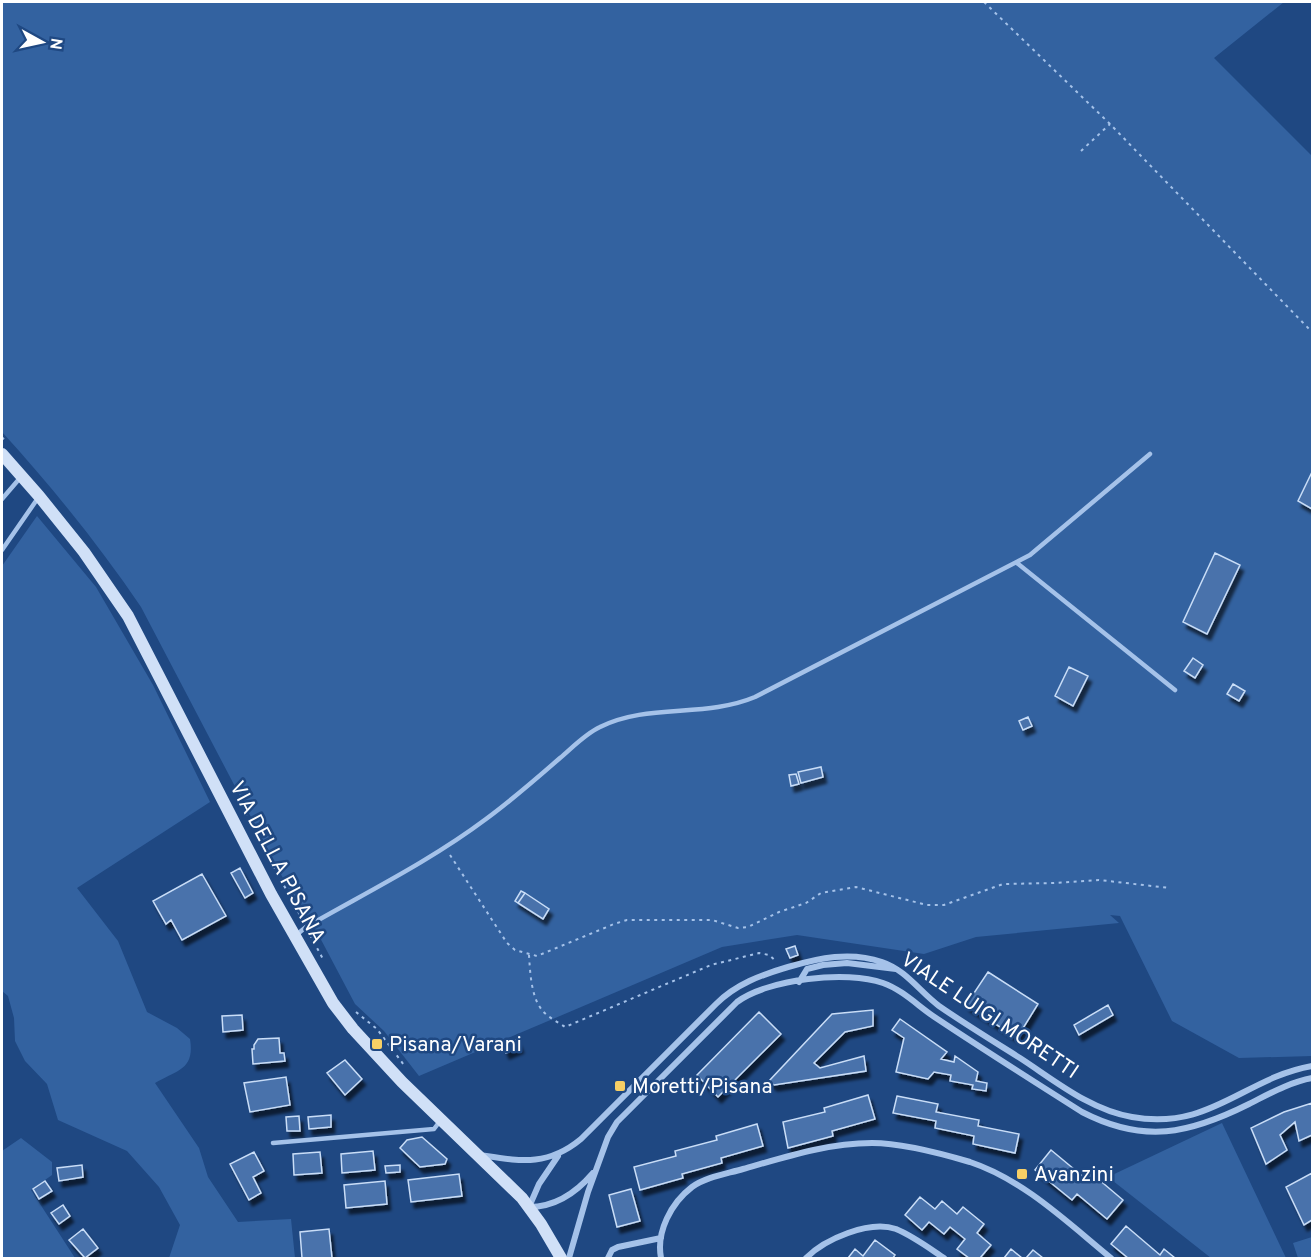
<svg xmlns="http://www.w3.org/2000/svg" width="1314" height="1260" viewBox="0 0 1314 1260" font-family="Overpass,sans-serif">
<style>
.green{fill:#3362a0}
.building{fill:#4872ab;stroke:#c9ddf7;stroke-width:1.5;filter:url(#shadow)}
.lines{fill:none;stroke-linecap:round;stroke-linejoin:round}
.path{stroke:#a5c2e9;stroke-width:2;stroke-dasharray:3 4.5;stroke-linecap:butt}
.lane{stroke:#a5c2e9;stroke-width:4.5}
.street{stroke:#a5c2e9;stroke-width:6}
.secondary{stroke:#d0e0f7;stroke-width:12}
.poi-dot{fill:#f7cf65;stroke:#1f4882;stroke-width:2}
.labels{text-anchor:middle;stroke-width:5;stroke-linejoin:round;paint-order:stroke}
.street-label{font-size:21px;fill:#fff;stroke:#1f4882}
.poi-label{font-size:21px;fill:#fff;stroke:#1f4882;text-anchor:start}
</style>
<defs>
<filter id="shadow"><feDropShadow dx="3.5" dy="6" stdDeviation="1.5" flood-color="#0009"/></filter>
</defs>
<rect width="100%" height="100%" fill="#1f4882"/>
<!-- green -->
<path class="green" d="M2 2H1284L1214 58 1312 156V1056L1239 1058 1172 1021 1120 916 1110 915 1119 923 976 937 924 954 797 935 722 947 419 1076 384 1031 355 1004 317 932 296 903 141 607C99 545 52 487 2 432Z
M37 516 96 587 153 685 210 802 77 888 118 941 147 1012 177 1028 190 1039C195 1070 177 1070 155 1083L199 1148 208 1177 238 1222 291 1219 295 1258H169L180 1225 159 1187 127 1151 58 1120 47 1084 25 1061 15 1041 14 1018 8 996 2 991V566Z
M1222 1123 1286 1258H1211L1108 1177Z
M21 1138 52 1162V1175L31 1190 75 1258H2V1151Z
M1312 1237V1258H1298L1293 1243Z"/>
<!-- building -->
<path class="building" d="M1312 472V509L1298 501Z
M1215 553 1240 565 1207 634 1183 622Z
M1193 658 1203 665 1195 678 1184 671Z
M1069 667 1088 676 1073 706 1055 696Z
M1233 684 1245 691 1239 701 1227 694Z
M1028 717 1032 726 1023 730 1019 721Z
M821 767 823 777 801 783 798 772Z
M796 774 799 784 791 786 789 775Z
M240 868 253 893 245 898 231 873Z
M202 874 226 916 182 940 171 920 166 924 153 901Z
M521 891 525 893 518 903 515 901Z
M525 893 549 909 543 919 518 903Z
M795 946 798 955 790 958 786 949Z
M988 972 1038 1004 1017 1038 966 1005Z
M1108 1005 1113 1015 1079 1035 1074 1025Z
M873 1010V1026L845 1032 814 1063 820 1068 864 1056 866 1071 774 1085 769 1081 832 1014Z
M759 1012 781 1034 718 1097 697 1075Z
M242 1015 243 1030 223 1032 222 1016Z
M900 1019 947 1052 941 1059 954 1062 955 1056 978 1072 976 1081 987 1083 986 1091 972 1089 973 1085 950 1081 951 1075 934 1072 928 1079 896 1072 904 1038 892 1030Z
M279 1038 280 1053H284L285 1061 253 1064 252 1049H254V1045L258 1039Z
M517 1040 520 1047 506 1053 503 1045Z
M345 1060 362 1079 345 1095 327 1073Z
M286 1077 290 1105 250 1112 244 1083Z
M868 1095 875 1119 832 1131 833 1136 788 1148 783 1122 825 1112 824 1108Z
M897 1096 938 1104 936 1112 979 1120 978 1126 1019 1134 1015 1153 973 1144 974 1136 935 1128 936 1121 893 1113Z
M1312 1103V1135L1299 1141 1295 1122 1280 1135 1287 1150 1266 1164 1251 1128 1284 1112Z
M331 1115V1127L309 1129 308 1117Z
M299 1116 300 1131H287L286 1117Z
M757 1124 763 1146 721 1158 722 1163 682 1174 683 1178 640 1190 634 1167 676 1156 675 1151 717 1140 716 1136Z
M422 1137 447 1159 445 1164 420 1167 400 1148 407 1140Z
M1051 1150 1086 1179 1091 1173 1123 1200 1107 1219 1077 1194 1072 1200 1035 1170Z
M373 1151 375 1170 342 1173 341 1154Z
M254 1152 264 1171 253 1177 261 1193 249 1200 230 1164Z
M320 1152 322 1173 294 1175 293 1154Z
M82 1165 83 1177 59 1181 57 1168Z
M400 1165V1172L386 1173 385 1166Z
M1312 1173V1220L1304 1225 1286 1187Z
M459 1174 462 1196 411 1202 408 1180Z
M45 1181 52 1191 39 1199 33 1189Z
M385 1181 387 1204 346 1208 344 1185Z
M631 1189 640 1221 617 1227 609 1195Z
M920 1197 935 1209 942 1201 957 1214 963 1207 984 1224 977 1233 991 1245 980 1258H969L957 1249 965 1239 950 1227 944 1234 929 1222 922 1230 905 1215Z
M63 1205 70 1216 59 1224 51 1213Z
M1126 1226 1160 1255 1164 1249 1175 1258H1128L1111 1244Z
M83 1229 98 1248 85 1258 69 1240Z
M329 1229 332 1258H302L300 1232Z
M875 1240 895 1255 893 1258H848L855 1249 863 1256Z
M1011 1249 1022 1258H1004Z
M1033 1250 1043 1258H1026Z"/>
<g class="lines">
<!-- path -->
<path class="path" d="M984 2 1110 124 1312 332
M1081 151 1110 124
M2 437 6 442
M245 813 302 919
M450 855 507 943 515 950 537 956 614 924 627 920H712L738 928 748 927 779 912 806 903 821 893 856 887 927 905H944L1003 884 1054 883 1099 880 1170 888
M310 935 323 959
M529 955C530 971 531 997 542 1010 547 1017 558 1022 565 1027L711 965 759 953 769 955 777 962
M356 1012 377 1029 404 1065"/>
<!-- lane -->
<path class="lane" d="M2 499 20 478
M2 550 38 498
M1017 563 1175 690
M295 936 306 927C367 892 430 861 486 819 512 800 536 779 560 758 572 748 585 734 600 727 648 703 705 718 755 697L1030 555 1150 454
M273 1143 434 1129 440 1121"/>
<!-- street -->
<path class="street" d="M799 982 807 969 823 965 847 963 896 969
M480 1155C520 1161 547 1167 581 1139L716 1004C736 984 761 975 788 967 819 958 850 951 882 962 906 970 920 992 939 1006 965 1024 993 1041 1020 1058 1054 1080 1090 1110 1132 1117 1210 1131 1244 1078 1312 1066
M558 1156 539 1184 529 1207C556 1207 576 1193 593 1173
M569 1258 588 1192 608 1137 617 1122 737 1002C768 979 847 970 883 983 903 990 919 1007 936 1018 984 1050 1033 1081 1082 1112 1144 1144 1189 1134 1249 1104 1269 1094 1290 1082 1312 1078
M608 1258 612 1250 618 1247 661 1238
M661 1258C656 1232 671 1203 692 1187 706 1177 726 1174 743 1169 785 1157 828 1143 872 1143 899 1143 943 1154 970 1162 1024 1180 1068 1223 1111 1258
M806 1258C825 1239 869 1220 896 1229 913 1236 929 1248 944 1258"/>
<!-- secondary -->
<path class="secondary" d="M2 454 39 496 84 552 128 616 271 894 333 1003 353 1029 402 1082 522 1198 541 1224 561 1258"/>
</g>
<!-- markers -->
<g class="poi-dot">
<rect x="371" y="1038" width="12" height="12" rx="3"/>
<rect x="614" y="1080" width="12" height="12" rx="3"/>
<rect x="1016" y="1168" width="12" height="12" rx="3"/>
</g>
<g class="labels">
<!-- street labels -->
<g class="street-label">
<text transform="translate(278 862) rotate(62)" y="7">VIA DELLA PISANA</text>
<text transform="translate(990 1015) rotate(34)" y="7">VIALE LUIGI MORETTI</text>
</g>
<!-- poi labels -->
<g class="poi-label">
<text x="389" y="1051">Pisana/Varani</text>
<text x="632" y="1093">Moretti/Pisana</text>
<text x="1034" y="1181">Avanzini</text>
</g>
</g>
<!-- border -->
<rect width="1314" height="1260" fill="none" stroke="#ffffff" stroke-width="6"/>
<!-- north arrow -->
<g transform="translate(42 42) rotate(98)" stroke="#1f4882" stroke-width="4.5" paint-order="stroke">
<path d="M0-4.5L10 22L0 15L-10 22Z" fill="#ffffff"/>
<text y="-9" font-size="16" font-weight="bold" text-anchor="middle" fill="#ffffff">N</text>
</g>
</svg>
